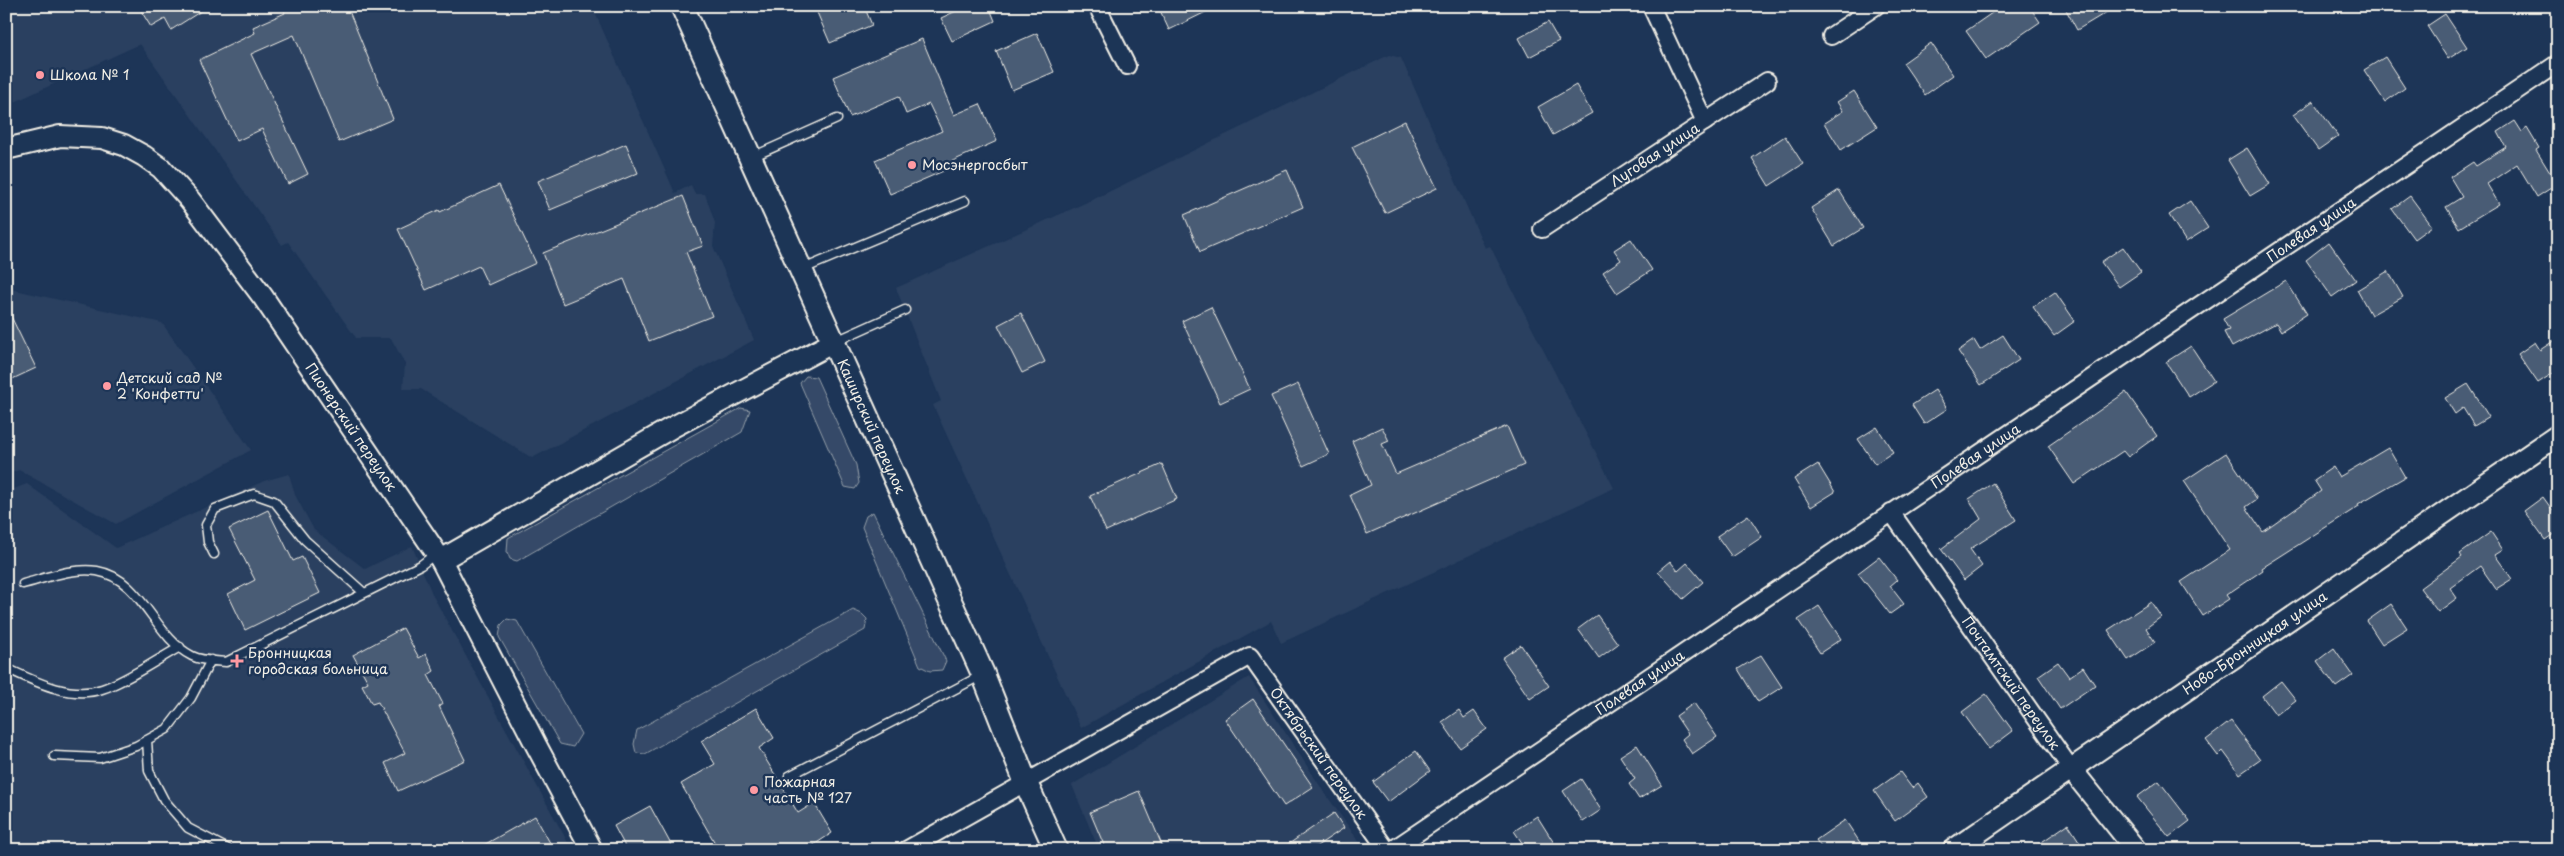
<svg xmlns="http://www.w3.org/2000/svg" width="2564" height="856" viewBox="0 0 2564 856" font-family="'Playpen Sans',sans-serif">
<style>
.built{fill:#2a4060}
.green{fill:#354a67;stroke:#949ea8}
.building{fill:#485b74;stroke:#f4f1e8}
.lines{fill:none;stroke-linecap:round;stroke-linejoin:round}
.service-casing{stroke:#f4f1e8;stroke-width:11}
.minor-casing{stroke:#f4f1e8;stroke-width:20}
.tertiary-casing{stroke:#f4f1e8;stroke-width:24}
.secondary-casing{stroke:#f4f1e8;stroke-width:26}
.service{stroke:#1d3557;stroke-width:8}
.minor{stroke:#1d3557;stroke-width:16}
.tertiary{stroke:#1d3557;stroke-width:20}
.secondary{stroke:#1d3557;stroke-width:22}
.poi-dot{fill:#ff9aa2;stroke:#1d3557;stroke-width:2}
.labels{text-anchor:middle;stroke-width:5;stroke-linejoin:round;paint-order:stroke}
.poi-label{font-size:14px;fill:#f4f1e8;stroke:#1d3557;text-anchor:start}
.street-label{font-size:14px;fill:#f4f1e8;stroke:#1d3557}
</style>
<rect width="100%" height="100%" fill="#1d3557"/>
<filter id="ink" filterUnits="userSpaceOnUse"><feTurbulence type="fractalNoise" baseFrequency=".02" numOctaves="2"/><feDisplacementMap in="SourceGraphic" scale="10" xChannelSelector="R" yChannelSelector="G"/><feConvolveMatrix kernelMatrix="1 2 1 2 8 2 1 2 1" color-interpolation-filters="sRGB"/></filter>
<g filter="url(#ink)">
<!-- built -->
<path class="built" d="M6 6H592L675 193 691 185 695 194H705L715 223 713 246 754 340 532 458 421 389H403L405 364 391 338H356L288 242 282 245 140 44 6 106Z
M1389 55 1401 58 1485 248 1490 246 1614 488 1281 643 1271 621 1081 728 933 405 941 401 896 288 1094 199Z
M6 288 162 323 251 450 116 524 19 470 6 475Z
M289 474 295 495 314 530 365 569 412 546 433 596 572 850H6V492L27 484 116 548 264 481Z
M1249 677 1322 789 1365 850H1099L1072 785Z"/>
<!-- green -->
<path class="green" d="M806 376 816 377 856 465 859 483 855 489 845 487 800 383Z
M741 408 750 410 742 432 517 561 510 559 507 552 508 538Z
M873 512 946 661 942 670 930 671 920 666 862 527 866 516Z
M853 610 862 614 867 619 865 630 645 754 636 753 634 744 637 730Z
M507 619 517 621 581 734 573 747 560 744 499 637 501 625Z"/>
<!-- building -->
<path class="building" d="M138 6H209L171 30 165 19 151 27Z
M283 6H347L393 119 339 142 294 35 251 54 308 174 288 184 262 129 237 141 199 60 255 33 253 27 285 13Z
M826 6H864L872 25 830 43 816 10Z
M967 6H989L995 21 952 41 941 18Z
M1158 6H1218L1169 30Z
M2002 6H2029L2040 22 1986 59 1966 31Z
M2064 6H2117L2077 30Z
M2445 14 2467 47 2448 59 2427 26Z
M1548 22 1559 41 1529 57 1519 38Z
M1037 33 1054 72 1012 90 996 51Z
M922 39 954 115 980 104 997 141 946 164 948 169 890 194 875 160 942 131 929 104 906 114 899 96 850 117 833 77Z
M1931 43 1953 75 1925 95 1903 63Z
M2385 57 2405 88 2385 102 2364 70Z
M1576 85 1592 113 1553 135 1538 107Z
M1854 91 1877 127 1841 150 1824 123 1843 111 1837 102Z
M2313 101 2338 136 2318 150 2293 115Z
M1405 121 1437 188 1385 213 1352 147Z
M2515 121 2522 132 2527 128 2539 148 2536 150 2557 184 2537 197 2517 164 2487 184 2499 204 2459 228 2446 207 2462 197 2450 177 2473 162 2476 166 2506 147 2498 132Z
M1785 136 1803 164 1769 186 1752 158Z
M626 144 638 173 550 210 538 181Z
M2247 148 2270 184 2250 196 2228 160Z
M1287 170 1303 207 1200 252 1184 215Z
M499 185 536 263 488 285 479 266 426 290 398 229 439 210 440 212Z
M1839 190 1863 228 1834 246 1811 208Z
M683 196 703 246 686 252 712 316 649 341 624 279 563 304 543 253Z
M2410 196 2432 226 2414 239 2392 209Z
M2190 201 2208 228 2186 242 2169 215Z
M1631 239 1652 270 1617 293 1603 272 1621 260 1614 250Z
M2329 242 2356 280 2332 297 2306 260Z
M2123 247 2141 272 2119 287 2101 262Z
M2388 271 2403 297 2371 315 2357 290Z
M2286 281 2307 314 2281 331 2276 323 2232 347 2224 332 2229 330 2223 319Z
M2055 292 2075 321 2054 336 2033 307Z
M6 306 36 368 6 382Z
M1211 307 1250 389 1220 403 1182 321Z
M1021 313 1045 362 1022 373 998 325Z
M2003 335 2019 360 1981 385 1958 351 1974 340 1980 350Z
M2558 338V370L2538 383 2518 354 2535 342 2540 350Z
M2191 346 2214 381 2189 397 2166 362Z
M1298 384 1329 454 1303 466 1271 396Z
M2468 384 2489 417 2474 426 2463 408 2455 414 2445 398Z
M1935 390 1947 409 1924 424 1912 405Z
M2126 392 2157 436 2128 457 2123 451 2074 484 2048 446Z
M1507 426 1524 465 1367 534 1350 495 1371 485 1352 441 1382 427 1389 441 1382 444 1396 474Z
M1877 427 1893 452 1875 464 1858 439Z
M2388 448 2405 477 2358 504 2359 506 2262 568 2263 570 2226 595 2229 599 2203 616 2181 582 2230 550 2184 481 2226 453 2257 499 2246 507 2263 532 2321 491 2314 480 2333 467 2339 477Z
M1162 464 1177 499 1106 531 1090 496Z
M1818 464 1835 492 1811 507 1794 479Z
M1993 483 2016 520 1970 549 1982 566 1964 580 1941 549 1981 519 1969 499Z
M2543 497 2558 518V531L2545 540 2524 511Z
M268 510 293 561 302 557 320 593 245 630 228 594 255 580 229 529Z
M1748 515 1762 537 1732 557 1717 536Z
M2491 532 2503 550 2495 555 2512 579 2496 589 2480 566 2450 588 2457 598 2438 612 2420 588 2462 557 2460 554Z
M1879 557 1897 580 1890 586 1904 604 1890 614 1858 573Z
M1670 561 1678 571 1687 563 1703 582 1683 599 1658 571Z
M2151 602 2161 617 2146 628 2155 642 2128 660 2108 630Z
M2391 604 2407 628 2382 644 2367 621Z
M1819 606 1841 639 1820 653 1798 620Z
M1597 615 1618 644 1599 658 1578 629Z
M403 628 419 658 426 654 434 671 428 675 443 704 439 706 465 760 398 791 385 763 405 753 378 702 372 704 362 685 368 682 353 655Z
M1521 645 1549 686 1530 699 1502 658Z
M2334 648 2353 675 2336 687 2317 661Z
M1761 655 1782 687 1758 702 1738 669Z
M2058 662 2069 677 2083 667 2095 685 2060 709 2038 676Z
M2281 681 2296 700 2276 715 2262 696Z
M1986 694 2013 731 1989 749 1962 712Z
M1253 699 1313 787 1284 806 1225 719Z
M1694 703 1717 737 1692 754 1682 739 1688 734 1676 716Z
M756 708 774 738 759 748 798 813 814 803 832 833 806 850H719L681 784 715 764 701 741Z
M1459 710 1464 718 1474 711 1487 729 1460 748 1442 722Z
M2231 721 2260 760 2240 774 2223 751 2218 756 2206 740Z
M1637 745 1662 785 1639 799 1629 784 1635 779 1620 756Z
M1416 751 1430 771 1388 802 1373 782Z
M1900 772 1912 788 1918 783 1928 797 1895 821 1874 791Z
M1581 779 1601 810 1583 822 1563 791Z
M2159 781 2190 821 2169 837 2137 797Z
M1139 791 1164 850H1106L1090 812Z
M650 806 674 850H627L614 826Z
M1334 813 1344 828 1311 850H1280Z
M535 816 554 850H475Z
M1537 816 1554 843 1544 850H1527L1514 831Z
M1845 820 1865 850H1823L1816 840Z
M2068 824 2085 850H2030Z"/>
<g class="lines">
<!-- service casing -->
<g class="service-casing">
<path id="service" d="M752 157 837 119
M803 269 965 201
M836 341 905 310
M214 554 208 542 206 525 215 509 254 494 274 501 305 540 363 592
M23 584C46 578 73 567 97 571 143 579 153 636 192 656 202 661 215 661 226 662L421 565 435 554
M6 668C34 681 70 700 102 689 125 682 158 659 180 647
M147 740 149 771 164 800 188 828 230 850
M54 756 100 758 136 746 167 729 191 698 211 660
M789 776 982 675"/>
</g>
<!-- minor casing -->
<g class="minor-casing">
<g id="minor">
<path d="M1097 6 1127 66"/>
<path d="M1651 6 1705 122"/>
<path d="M1831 36 1876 6"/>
<path id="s1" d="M1542 229 1767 81"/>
<path id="s2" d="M1891 512 2072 770"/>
<path id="s3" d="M906 850 1250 656 1387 850"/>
<path id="s4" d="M1392 850 2558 63"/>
</g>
</g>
<!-- tertiary casing -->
<g class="tertiary-casing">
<g id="tertiary">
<path id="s5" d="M6 149 60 136 102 138 124 145 144 156 161 168 190 200 263 297 441 560 536 745 592 850"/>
<path d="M441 560 671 428 834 342"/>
<path d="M2072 770 2136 850"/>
<path id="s6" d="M1953 850 2558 435"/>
</g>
</g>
<!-- secondary casing -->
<g class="secondary-casing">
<g id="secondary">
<path id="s7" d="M682 6 983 674 1026 783 1056 850"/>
</g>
</g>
<!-- service -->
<use href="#service" class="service"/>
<!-- minor -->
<use href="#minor" class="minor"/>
<!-- tertiary -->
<use href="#tertiary" class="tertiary"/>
<!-- secondary -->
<use href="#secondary" class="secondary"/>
</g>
</g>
<!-- markers -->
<g class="poi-dot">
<circle cx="40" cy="75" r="5"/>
<circle cx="912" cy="165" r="5"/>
<circle cx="107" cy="386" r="5"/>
<path d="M234.5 653.5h5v5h5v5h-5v5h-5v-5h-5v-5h5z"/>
<circle cx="754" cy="790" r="5"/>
</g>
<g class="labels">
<!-- poi labels -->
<g class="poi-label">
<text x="50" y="80">Школа № 1</text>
<text x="922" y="170">Мосэнергосбыт</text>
<text x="117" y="383">Детский сад №<tspan x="117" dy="16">2 'Конфетти'</tspan></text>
<text x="248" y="658">Бронницкая<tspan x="248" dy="16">городская больница</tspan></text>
<text x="764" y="787">Пожарная<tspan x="764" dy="16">часть № 127</tspan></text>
</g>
<!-- street labels -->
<g class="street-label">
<text dy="5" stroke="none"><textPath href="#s1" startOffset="135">Луговая улица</textPath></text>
<text dy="5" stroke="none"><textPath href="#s4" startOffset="1109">Полевая улица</textPath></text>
<text dy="5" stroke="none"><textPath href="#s7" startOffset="461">Каширский переулок</textPath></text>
<text dy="5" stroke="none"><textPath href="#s5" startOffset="486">Пионерский переулок</textPath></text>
<text dy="5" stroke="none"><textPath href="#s4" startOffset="704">Полевая улица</textPath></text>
<text dy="5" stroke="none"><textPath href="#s6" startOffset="366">Ново-Бронницкая улица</textPath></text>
<text dy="5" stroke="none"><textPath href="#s4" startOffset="299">Полевая улица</textPath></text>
<text dy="5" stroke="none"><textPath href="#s2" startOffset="209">Почтамтский переулок</textPath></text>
<text dy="5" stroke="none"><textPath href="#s3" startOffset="514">Октябрьский переулок</textPath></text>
</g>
</g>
<!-- margin -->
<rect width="2564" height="856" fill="none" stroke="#1d3557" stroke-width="25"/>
<rect x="12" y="12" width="2539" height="831" fill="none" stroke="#f4f1e8" stroke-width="2" filter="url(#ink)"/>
</svg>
